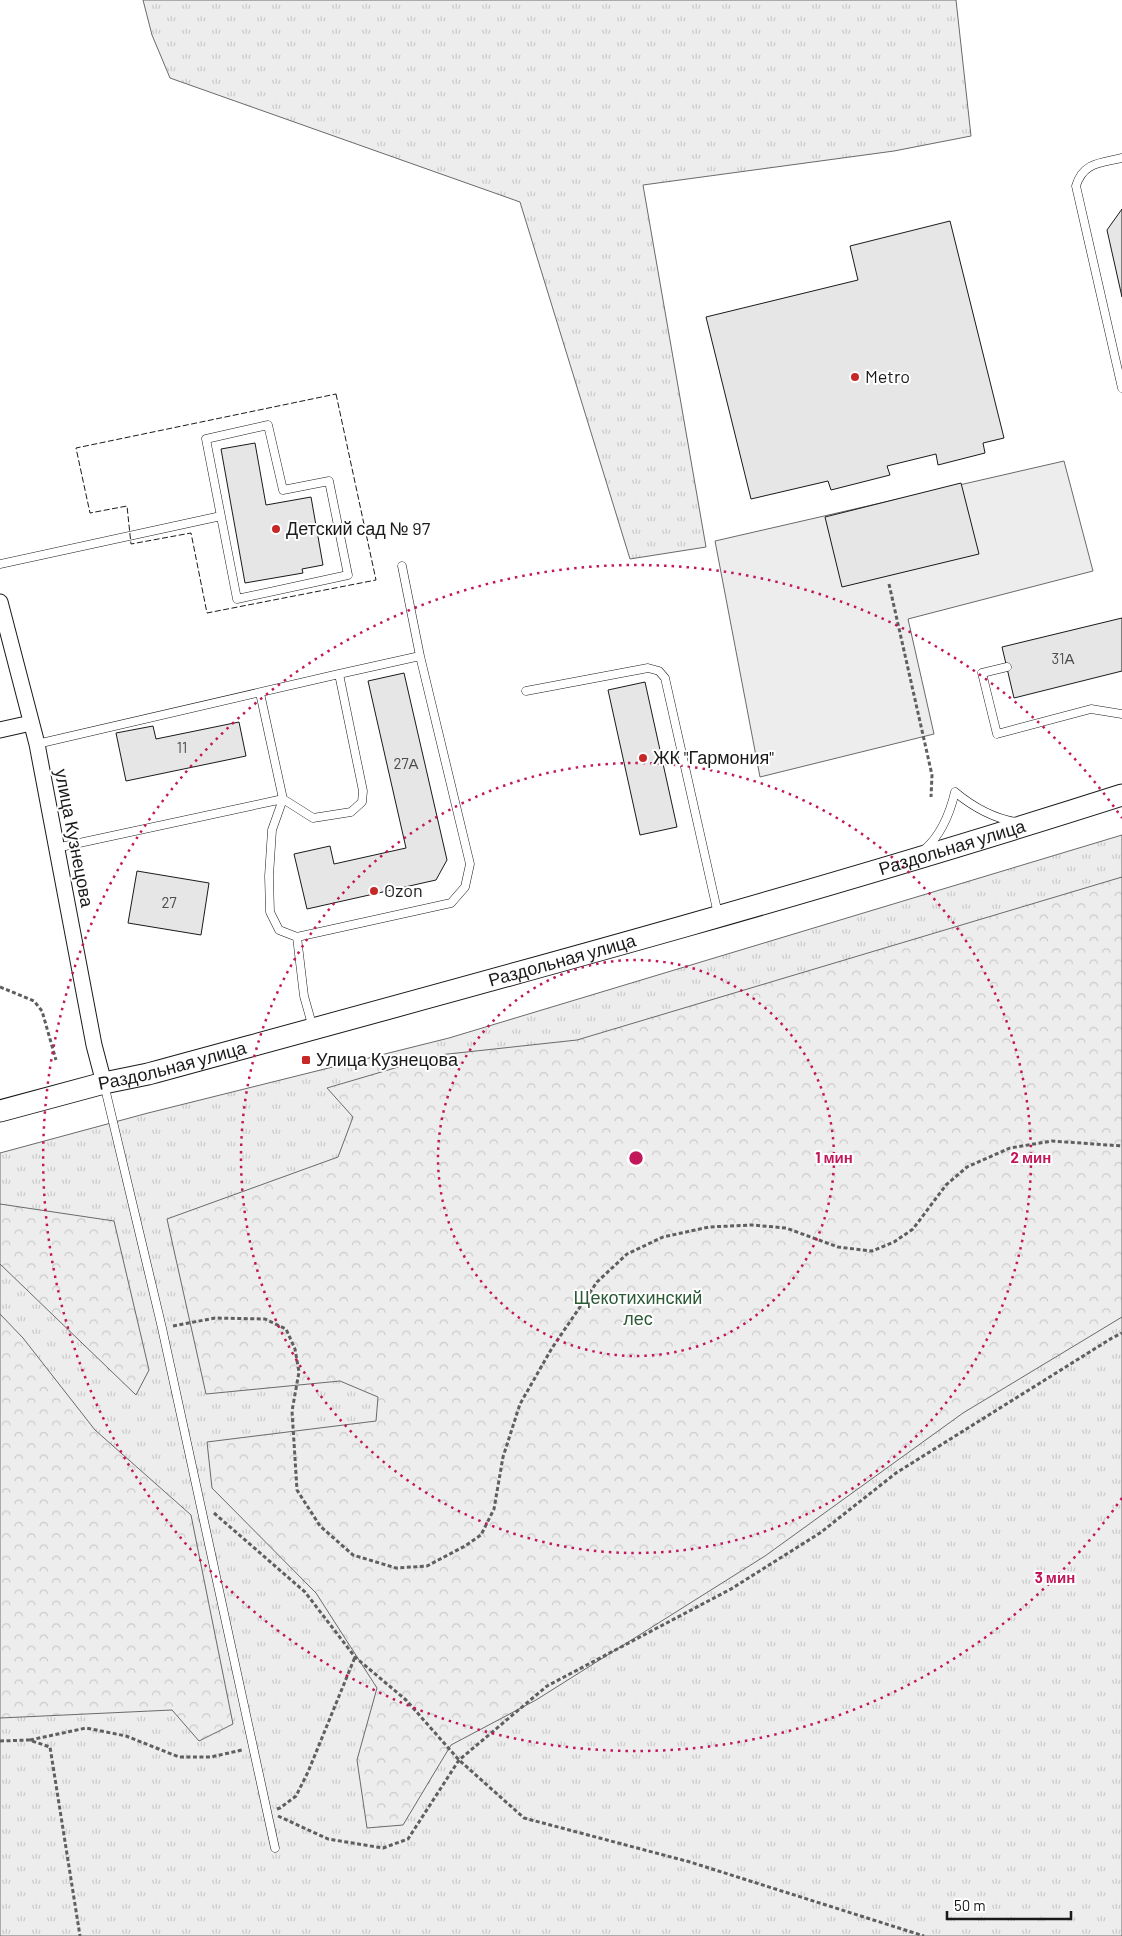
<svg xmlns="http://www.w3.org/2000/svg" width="1122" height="1936" viewBox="0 0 1122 1936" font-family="Barlow,sans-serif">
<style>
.grass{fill:url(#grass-tufts);stroke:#6a6a6a}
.forest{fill:url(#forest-crowns);stroke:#6a6a6a}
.built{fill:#ededed;stroke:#6a6a6a}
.building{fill:#e6e6e6;stroke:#1a1a1a}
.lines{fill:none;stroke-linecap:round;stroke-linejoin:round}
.service-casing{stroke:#1a1a1a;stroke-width:9}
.minor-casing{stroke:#1a1a1a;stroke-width:17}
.secondary-casing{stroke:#1a1a1a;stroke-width:23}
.path{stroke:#5f5f5f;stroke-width:3;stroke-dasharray:4 2.5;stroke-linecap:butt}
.service{stroke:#fff;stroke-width:8}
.minor{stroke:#fff;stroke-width:15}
.secondary{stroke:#fff;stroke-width:21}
.fence{stroke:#1a1a1a;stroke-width:1;stroke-dasharray:6 2.5;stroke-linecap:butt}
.ring{fill:none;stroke:#c2185b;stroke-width:2.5;stroke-dasharray:2.5 5}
.poi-dot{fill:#c62828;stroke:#fff;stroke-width:2}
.labels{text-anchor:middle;stroke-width:4;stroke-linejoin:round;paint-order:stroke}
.number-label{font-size:15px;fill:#4d4d4d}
.poi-label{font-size:18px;fill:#1a1a1a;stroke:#fff;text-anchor:start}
.street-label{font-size:18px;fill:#1a1a1a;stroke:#fff}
.park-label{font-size:18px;fill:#2b5a34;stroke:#fff}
.centre{fill:#c2185b;stroke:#fff;stroke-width:2.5}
.ring-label{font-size:15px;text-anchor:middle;font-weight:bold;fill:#c2185b;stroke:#fff;stroke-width:4;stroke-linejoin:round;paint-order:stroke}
</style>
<defs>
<pattern id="grass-tufts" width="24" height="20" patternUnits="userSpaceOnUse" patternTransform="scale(1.25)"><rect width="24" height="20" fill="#ededed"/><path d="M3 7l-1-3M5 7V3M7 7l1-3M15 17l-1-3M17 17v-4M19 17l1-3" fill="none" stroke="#cbcbcb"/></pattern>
<pattern id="forest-crowns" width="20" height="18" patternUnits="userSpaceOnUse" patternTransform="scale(1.25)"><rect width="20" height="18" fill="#ededed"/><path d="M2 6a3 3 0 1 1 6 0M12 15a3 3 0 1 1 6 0" fill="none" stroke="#cbcbcb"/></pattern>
</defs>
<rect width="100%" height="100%" fill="#fff"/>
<!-- grass -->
<path class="grass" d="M143 0H956L971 136 894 151 643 185 706 547 630 559 520 202 170 78 152 35Z
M1122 835V1936H0V1153L148 1113 449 1038Z"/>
<!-- forest -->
<path class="forest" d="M1122 877V1317L963 1413 765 1556 536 1700 451 1745 403 1825 367 1828 357 1760 377 1688 316 1593 212 1488 207 1442 376 1421 378 1397 340 1381 206 1394 167 1219 338 1157 353 1117 327 1088 439 1055 577 1040Z
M0 1204 114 1221 149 1370 136 1395 0 1264Z
M0 1314 23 1338 95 1430 191 1515 233 1724 199 1741 172 1710 0 1718Z"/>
<!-- built -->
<path class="built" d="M1064 461 1093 571 908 619 934 734 760 777 715 541Z"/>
<!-- building -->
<path class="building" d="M1122 209V297L1107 230Z
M950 221 1004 438 983 443 985 453 938 465 936 454 887 466 890 475 831 490 828 481 751 499 706 317 858 280 850 246Z
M255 443 266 505 311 497 323 565 302 569 303 573 245 583 221 449Z
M961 483 979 554 842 587 825 517Z
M1122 618V671L1014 698 1002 647Z
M404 673 447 860 436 880 307 909 294 854 330 846 334 864 406 848 368 681Z
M645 682 677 827 640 835 608 690Z
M239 722 246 756 126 781 116 733 153 726 156 739Z
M137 871 209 883 201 935 128 923Z"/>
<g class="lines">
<!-- service casing -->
<g class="service-casing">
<path id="service" d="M1122 158C1101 163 1083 162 1076 186L1122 388
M268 425 283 490 329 481 348 575 237 599 206 439Z
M0 564 221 516
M402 566 420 656
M1007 667 982 673 997 734 1091 709 1122 714
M526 691 648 668 659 671 665 678 718 914
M37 744 339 674
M56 848 283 799 272 830 269 876 270 912 279 930 297 937 451 903 465 887 470 864 420 656 339 674 363 791 362 802 351 812 313 818 283 799 260 693
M925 849C942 834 950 813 955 792 973 807 992 818 1016 822
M297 937 304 996 313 1028
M104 1084 162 1328 275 1848"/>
</g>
<!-- minor casing -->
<g class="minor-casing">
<path id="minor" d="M0 602 37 744 94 1045 104 1083
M0 730 31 723"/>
</g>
<!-- secondary casing -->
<g class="secondary-casing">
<g id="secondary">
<path id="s1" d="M0 1111 104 1083 148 1074C474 985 800 898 1122 795"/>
</g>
</g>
<!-- path -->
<path class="path" d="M889 584 932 775 931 797
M0 987 34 1001 42 1011 56 1060
M173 1326 215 1318 265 1319 286 1329 295 1349 299 1372 292 1411 297 1490 320 1526 353 1555 396 1568 427 1566 465 1546 481 1535 494 1509 503 1457 520 1404 552 1348 597 1282 627 1254 663 1237 709 1227 752 1225 786 1228 838 1247 872 1251 894 1242 913 1229 946 1185 967 1167 1010 1148 1052 1141 1122 1146
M214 1513 305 1592 355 1657 406 1700 459 1760 524 1818 690 1862 924 1936
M30 1740 86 1728 126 1736 179 1757H211L242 1750
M0 1741 29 1740 50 1747 80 1936
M277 1809 280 1808 296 1796 308 1772 355 1657
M278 1816 328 1839 383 1848 408 1839 459 1760 547 1686 731 1589 820 1533 896 1473 1112 1338 1122 1333"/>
<!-- service -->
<use href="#service" class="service"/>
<!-- minor -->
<use href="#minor" class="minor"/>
<!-- secondary -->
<use href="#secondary" class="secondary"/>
<!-- fence -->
<path class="fence" d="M336 394 376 580 207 613 191 533 131 544 127 506 90 513 76 448Z"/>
</g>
<!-- distance rings -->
<g class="ring">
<circle cx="636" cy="1158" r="198"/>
<circle cx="636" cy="1158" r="395"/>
<path d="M1122 1498A593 593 0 1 1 1122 818"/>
</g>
<!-- markers -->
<g class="poi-dot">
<circle cx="855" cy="377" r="5"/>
<circle cx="276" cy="529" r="5"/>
<circle cx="643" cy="758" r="5"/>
<circle cx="374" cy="891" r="5"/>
<rect x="301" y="1055" width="10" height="10" rx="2.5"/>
</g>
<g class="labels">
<!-- number labels -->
<g class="number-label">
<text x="1063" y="664">31А</text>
<text x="182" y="753">11</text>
<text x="406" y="769">27А</text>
<text x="169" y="908">27</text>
</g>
<!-- poi labels -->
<g class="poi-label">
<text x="865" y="383">Metro</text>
<text x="286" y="535">Детский сад № 97</text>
<text x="653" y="764">ЖК "Гармония"</text>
<text x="384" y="897">Ozon</text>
<text x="316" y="1066">Улица Кузнецова</text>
</g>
<!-- street labels -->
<g class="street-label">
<text transform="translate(74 838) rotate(79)" y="6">улица Кузнецова</text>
<text dy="6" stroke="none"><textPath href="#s1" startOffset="988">Раздольная улица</textPath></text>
<text dy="6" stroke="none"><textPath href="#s1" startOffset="582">Раздольная улица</textPath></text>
<text dy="6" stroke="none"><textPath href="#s1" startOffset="178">Раздольная улица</textPath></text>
</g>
<!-- park labels -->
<g class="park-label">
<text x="638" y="1304">Щекотихинский<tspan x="638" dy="21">лес</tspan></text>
</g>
</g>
<circle cx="636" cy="1158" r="8" class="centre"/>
<g class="ring-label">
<text x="834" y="1163">1 мин</text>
<text x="1031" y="1163">2 мин</text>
<text x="1055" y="1583">3 мин</text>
</g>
<!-- scale -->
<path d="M947 1911v8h124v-8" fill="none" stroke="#1a1a1a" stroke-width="2.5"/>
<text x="954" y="1911" font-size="15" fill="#1a1a1a" stroke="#ffffff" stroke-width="4" paint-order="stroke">50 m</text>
</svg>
